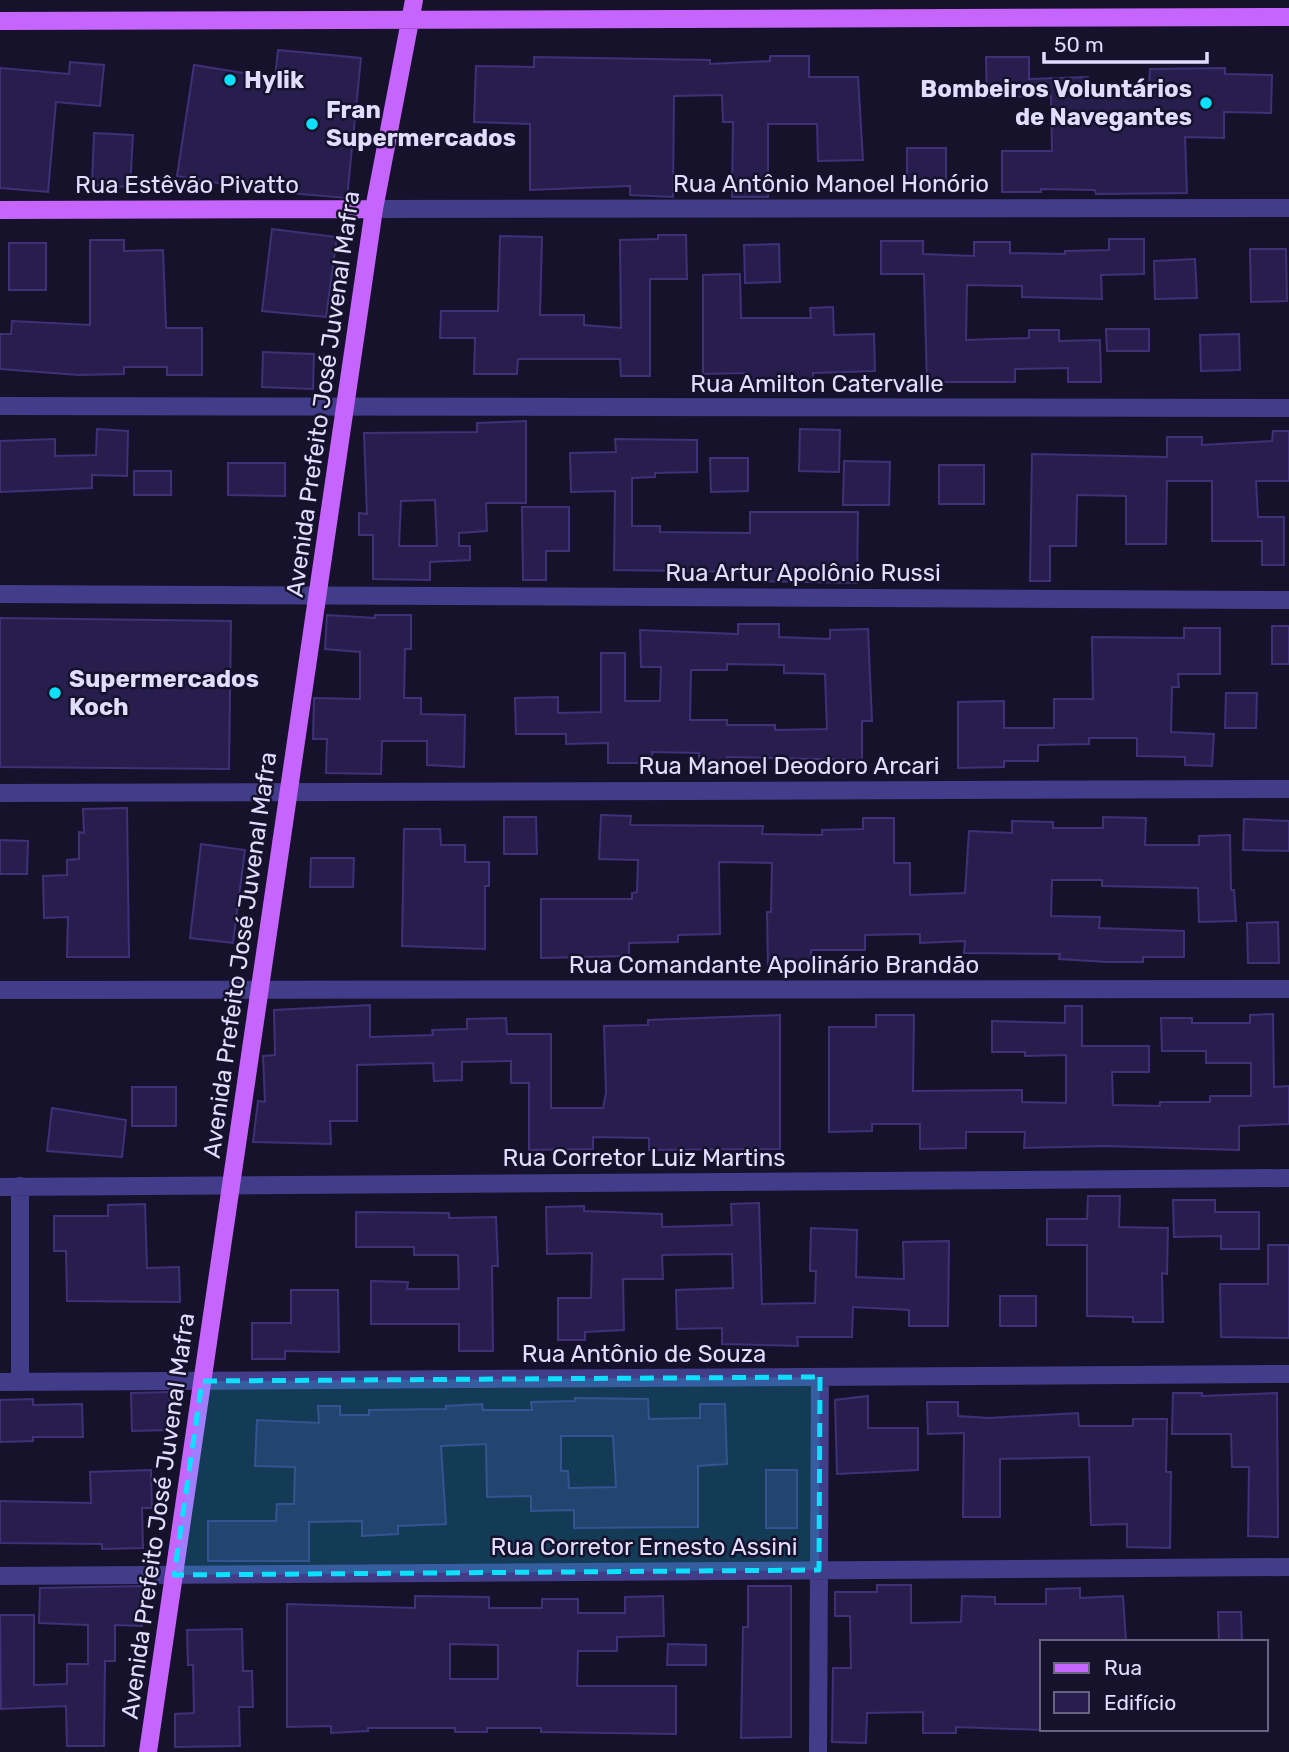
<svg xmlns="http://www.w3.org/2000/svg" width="1289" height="1752" viewBox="0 0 1289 1752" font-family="Rubik,sans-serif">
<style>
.building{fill:#281e4d;stroke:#3f3078;stroke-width:2;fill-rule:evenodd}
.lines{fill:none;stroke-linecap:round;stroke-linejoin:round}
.minor{stroke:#413d8a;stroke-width:18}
.major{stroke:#c665fd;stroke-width:18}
.marked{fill:#0be1fc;fill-opacity:0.2;stroke:#0be1fc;stroke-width:5;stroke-dasharray:14 9;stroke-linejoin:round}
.poi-dot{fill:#0be1fc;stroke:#16122c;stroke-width:2.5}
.labels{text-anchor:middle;stroke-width:5;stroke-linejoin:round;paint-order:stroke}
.poi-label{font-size:24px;font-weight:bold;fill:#e1ddff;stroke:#16122c;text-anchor:start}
.street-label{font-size:24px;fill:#e1ddff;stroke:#16122c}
</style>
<rect width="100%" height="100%" fill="#16122c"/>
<!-- building -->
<path class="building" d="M278 50 361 58 347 198 264 191 177 176 194 65 275 78Z
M770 56H809V77H858L863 160 818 161 817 124H768V197H732L733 122H723L722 95 674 96 673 197 630 195V186L530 190V124L474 122 476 66 534 67V57L710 60V64L770 61Z
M986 57H1029V79L1088 77V86L1149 85 1150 69 1225 68V74L1272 75 1271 113 1224 112V138L1185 137 1187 193 1096 194 1095 190 1041 189V192H1002V151H1052L1051 96 987 97Z
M70 62 104 65 100 106 56 102 48 192 0 188V68L69 74Z
M94 133 133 135 130 187 92 185Z
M907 148H946V186H907Z
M272 229 337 237 326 317 262 311Z
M658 235H686L687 279H650V376H621L620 359H518L517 374H474L475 338H440L441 311H498L500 236 542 237 540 315H584V325L621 328 620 240 658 239Z
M1109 239H1144V274L1101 275 1102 299 1022 297V286L967 285 966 340 1029 338V330H1059V341L1100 340 1101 382H1068V368L1015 369V382H927L924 274H881V241H923V254L974 256V242H1010V253L1065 254V251L1109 250Z
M90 240H124V251L163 250 166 328H202V375H167V367H124V374L79 375 0 369V334H11L12 321 90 325Z
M9 243H46V290H9Z
M779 244 780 282 745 283 744 245Z
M1250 249H1286L1287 301 1251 302Z
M1195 259 1197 298 1155 299 1154 261Z
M740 274 741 318H811L810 308 833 307 834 335 874 334 875 371 813 373V386L785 389H747V373L703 374V275Z
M1106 329H1149V351H1107Z
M1239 334 1240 370 1201 371 1200 335Z
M263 352 314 354 313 389 262 387Z
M526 421V503H486L487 531 459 533V546H470V560L430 562V580L373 579V535H359V513L367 514 364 433 477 432V423ZM435 500 437 546H399L401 501Z
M97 429 128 431 127 476 92 475V488L0 492V441L55 439V456L96 455Z
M800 429 840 430 839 472 799 471Z
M1273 431H1289V481H1256L1258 517H1284V565H1262V541H1212V481H1167L1166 544H1126V496L1077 495 1076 546H1050V581H1030L1032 454 1167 457V437H1202V445L1272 441Z
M615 439 697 440V472L655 473V477L632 478V526H660V532L750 533V512H858L857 583 751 581V572L614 570 615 491 571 492 570 453 616 452Z
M710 458H748V491L711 492Z
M844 461 890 462 889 505H843Z
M228 463H285V496L228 495Z
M939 465H984V504H939Z
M134 471H171V495H134Z
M522 507H569V551H546V580H523Z
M327 615 375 618V615H411V649H405L404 698H421V714L465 715 464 767 427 765V741H382L381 774 326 773 327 739H313L314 698 360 699V652L325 649Z
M0 618 231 621 229 769 0 767Z
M738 624H779V637L830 639V630L868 629 872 721H862V760L727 757V762L699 763V753L652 752V763H608V743L566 744V734H516L515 698 558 697V713L601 712V653H625V701H660L661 667H641L640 630 738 634ZM727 664 784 665V673L825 674 827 729 775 730V725H727V720H690L691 670H727Z
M1272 626H1289V664H1272Z
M1184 628H1220V674H1178L1179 687H1172L1171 732 1214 734 1212 766 1185 765V757L1137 756V738H1089V744L1038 745V761H1004V767L958 768V702L1004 701V728H1054V699H1093L1092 637 1184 638Z
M1226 693H1257L1256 728H1225Z
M127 808 129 957H67L68 917 44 918 43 876 67 875V860L79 859V832L84 833 83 809Z
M601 815 631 816 630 825 763 826 762 834 822 835V830L863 829V818H894V863H910V895L965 893 969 831 1012 833V821L1053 822V828H1103V817L1146 818 1145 845H1199V836L1230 835 1231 890H1234L1236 921 1199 922 1198 888 1102 886V880H1052L1051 916 1100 917 1099 928 1184 931V957H1143V962H1107L1059 959 1060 954 964 953 965 941 920 943V934L865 935V950H811V968L768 969 767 912H771L772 863 719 862 720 934 678 935V942L629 943V956L541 958V899H632V893L637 892 638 860 599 859Z
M504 817H536L537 854H504Z
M1244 819 1289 821V851L1243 850Z
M404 829H440L441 845H465V862H489V886H485V949L402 946Z
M0 840 28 841 27 874H0Z
M201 844 245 850 233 943 190 938Z
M311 858H354L353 887H310Z
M1278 922 1279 963H1248L1247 923Z
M370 1005V1037L433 1035 432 1030 467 1029V1019L506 1018 507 1034H551V1108H603L606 1093 604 1026 648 1025V1020L780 1015V1149L649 1150V1138L593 1137V1149L529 1150V1083H511V1061L462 1062V1080L434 1081 433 1063 357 1065V1121H330L331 1144 253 1142 258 1101 265 1102 263 1056 275 1055 274 1010Z
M1065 1006H1082V1046H1149V1072H1112L1113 1105 1160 1106V1102H1210V1096H1251V1063H1206V1051H1162L1161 1018H1192V1023H1250V1015L1273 1014 1274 1087 1289 1086V1124L1239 1126V1150L1106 1146 1024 1148 1025 1132H966V1148L920 1149V1124H872V1131L829 1132V1027H876V1015H914L913 1091 1022 1090V1102L1066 1103V1055L1025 1056V1052H992V1021L1065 1023Z
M132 1087H176V1126H132Z
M52 1108 126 1120 122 1157 47 1151Z
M1088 1196H1120L1119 1227 1168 1228 1167 1274 1162 1273 1163 1322H1133V1317L1087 1316V1245H1047V1219H1087Z
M1173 1200H1215V1212H1259V1249H1221V1236L1174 1237Z
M759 1203 762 1304 815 1303 816 1271H810L811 1228 857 1230 856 1277 904 1279 903 1242 949 1241 948 1326H909V1310L853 1307 852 1337H797L798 1346 722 1344V1328L677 1329 676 1290 733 1288 732 1254 662 1255 663 1279H623L624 1330 585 1332V1340H558V1298H591L592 1253 547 1254 546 1207 584 1206V1211L662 1214V1227L732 1225 731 1204Z
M145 1204 147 1268 179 1267 180 1302 67 1301 66 1251H54V1216H108V1205Z
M356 1212 449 1213V1218L496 1217 498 1266H492L493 1351H459V1324H371V1281L408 1282 407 1289H459L458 1255H414V1247H356Z
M1268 1245H1289V1338L1221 1337 1220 1284H1268Z
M291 1290H338L339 1352 285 1351V1359H252V1323H291Z
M1000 1296H1036V1326H1000Z
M169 1392 170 1430 132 1431 131 1393Z
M1173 1393H1202V1396L1277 1393 1278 1537 1248 1536 1249 1467H1232L1231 1434H1172Z
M868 1396V1428H918V1470L837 1474 835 1400Z
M575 1398 648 1399 649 1419 700 1418V1404H725L727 1464 698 1466V1527L574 1528V1510L531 1511V1496L487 1497 486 1444 441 1446 446 1524 398 1526V1534L362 1536V1521L309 1522V1561H208V1521H276L277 1504H294L295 1467 255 1466 257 1420 319 1423 318 1406H340V1415H369V1410L446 1409V1406L482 1404 483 1410H532L531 1402 575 1401ZM561 1436H613L616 1487 569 1488 568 1471H561Z
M33 1399V1405L82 1404 83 1437H33V1441L0 1442V1400Z
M927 1402H958V1416L989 1418 1078 1413 1079 1426H1133V1419H1167L1166 1472H1171L1170 1548 1127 1547V1524L1091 1525 1089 1457 1000 1459V1517H963L964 1433 928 1434Z
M151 1470 152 1508H142L143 1548 102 1549V1544L0 1543V1501L91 1503 90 1472Z
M766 1470H797V1528H766Z
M877 1585H911V1623L961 1622 962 1596 995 1597V1604H1046V1589L1080 1588V1598L1123 1596 1126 1642H1042V1730L956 1727V1733H923V1712L867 1713 866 1743 832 1742 833 1668H851L850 1616H835V1592H877Z
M143 1586 142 1626 115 1625V1661H105L104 1746H67L66 1706 1 1709 0 1615H34V1685L67 1684V1664H88V1625L39 1623 40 1588Z
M748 1586H791V1737L741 1738 743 1627H748Z
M415 1596 489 1597V1608H542V1599H578V1613H625V1597L663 1596 664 1636 617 1637V1651H578L577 1686H676V1734L541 1732V1728H487V1732H455V1728H368V1731L331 1733V1726L287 1727V1604L415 1608ZM450 1644 498 1645V1679H450Z
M1218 1612H1241L1242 1642H1219Z
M242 1629 243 1671H252L253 1707H239L240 1746 175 1747V1714L194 1713 193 1665H188L187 1630Z
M668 1644 706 1645V1665H667Z"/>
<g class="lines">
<!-- minor -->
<path class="minor" d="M374 209 1289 208
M0 406 1289 408
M0 594 1289 600
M0 793 1289 789
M0 990 1289 989
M20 1186V1382
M0 1187 1289 1178
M0 1382 1289 1374
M0 1576 1289 1567
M818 1752 820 1377"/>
<!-- major -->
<path class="major" d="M0 21 1289 17
M0 210 374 209
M148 1752 374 209 414 0"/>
</g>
<!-- marked area -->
<path class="marked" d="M820 1377 819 1570 174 1575 202 1381Z"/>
<!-- markers -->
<g class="poi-dot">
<circle cx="230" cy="80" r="7"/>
<circle cx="1206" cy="103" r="7"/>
<circle cx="312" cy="124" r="7"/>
<circle cx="55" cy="693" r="7"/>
</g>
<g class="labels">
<!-- poi labels -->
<g class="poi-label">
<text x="244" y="88">Hylik</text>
<text x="1192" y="97" text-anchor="end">Bombeiros Voluntários<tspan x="1192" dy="28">de Navegantes</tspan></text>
<text x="326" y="118">Fran<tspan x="326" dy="28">Supermercados</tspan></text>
<text x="69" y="687">Supermercados<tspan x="69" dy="28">Koch</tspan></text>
</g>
<!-- street labels -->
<g class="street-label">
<text x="831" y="192">Rua Antônio Manoel Honório</text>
<text x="187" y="193">Rua Estêvão Pivatto</text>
<text x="817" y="392">Rua Amilton Catervalle</text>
<text transform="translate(323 394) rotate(-82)" y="8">Avenida Prefeito José Juvenal Mafra</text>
<text x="803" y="581">Rua Artur Apolônio Russi</text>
<text x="789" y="774">Rua Manoel Deodoro Arcari</text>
<text transform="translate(240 955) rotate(-82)" y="8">Avenida Prefeito José Juvenal Mafra</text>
<text x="774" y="973">Rua Comandante Apolinário Brandão</text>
<text x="644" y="1166">Rua Corretor Luiz Martins</text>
<text x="644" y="1362">Rua Antônio de Souza</text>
<text transform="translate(158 1516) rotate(-82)" y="8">Avenida Prefeito José Juvenal Mafra</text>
<text x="644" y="1555">Rua Corretor Ernesto Assini</text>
</g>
</g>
<!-- legend -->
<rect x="1040" y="1640" width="228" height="91" fill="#16122c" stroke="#676380" stroke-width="2"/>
<rect x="1054" y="1663" width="35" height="10" fill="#c665fd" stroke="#676380" stroke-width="2"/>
<text x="1104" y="1675" font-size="21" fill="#e1ddff">Rua</text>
<rect x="1054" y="1692" width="35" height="21" fill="#281e4d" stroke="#676380" stroke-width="2"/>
<text x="1104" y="1710" font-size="21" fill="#e1ddff">Edifício</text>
<!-- scale -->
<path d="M1044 52v10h163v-10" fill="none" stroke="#e1ddff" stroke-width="3.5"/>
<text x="1054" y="52" font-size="21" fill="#e1ddff" stroke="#16122c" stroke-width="5" paint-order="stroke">50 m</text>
</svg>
